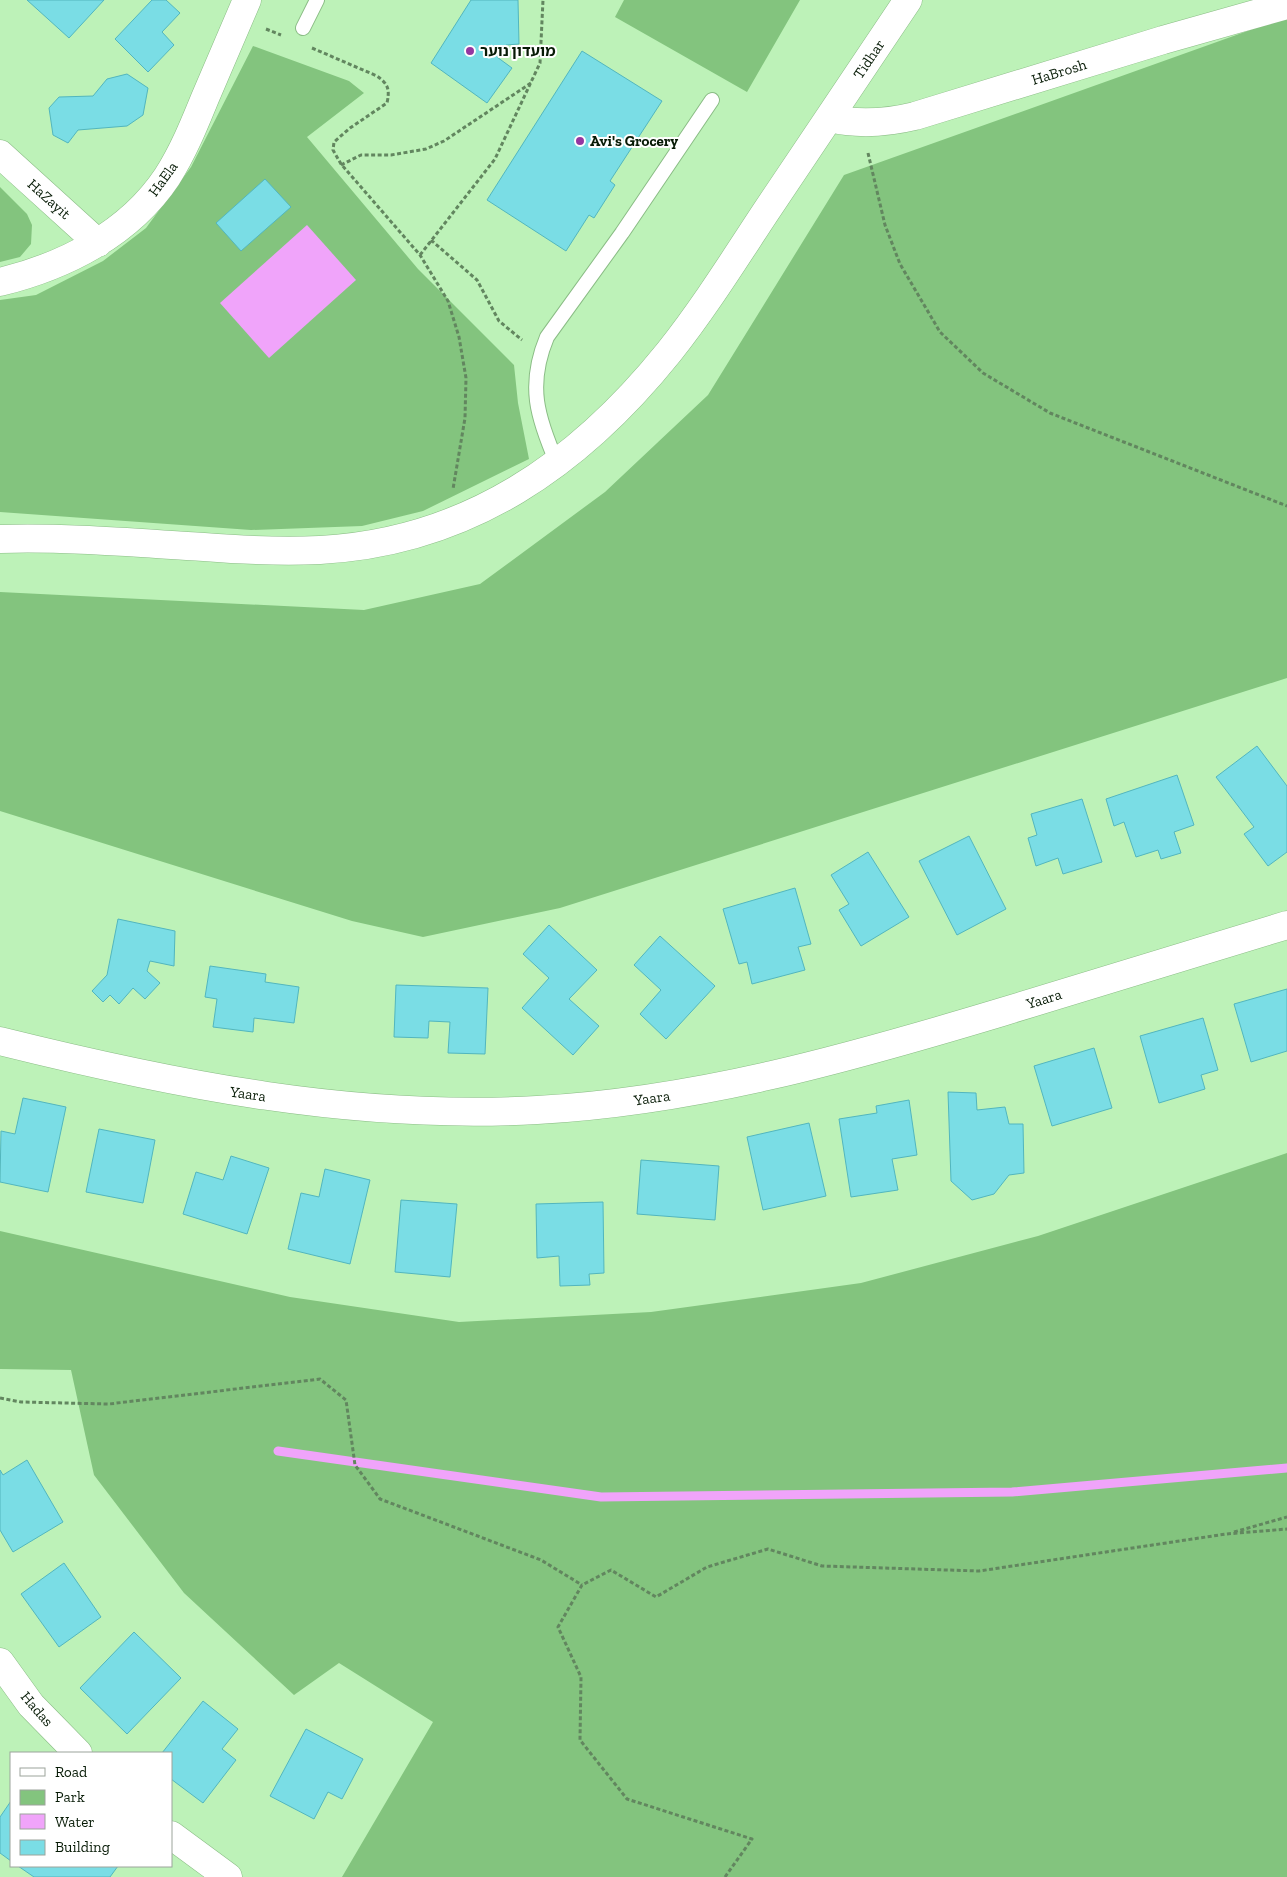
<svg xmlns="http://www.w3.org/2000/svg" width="1287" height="1877" viewBox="0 0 1287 1877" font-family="'Zilla Slab','Noto Sans Hebrew',serif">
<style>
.green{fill:#83c47e}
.water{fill:#f0a4fa}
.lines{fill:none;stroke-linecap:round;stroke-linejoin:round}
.stream{stroke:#f0a4fa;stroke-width:9}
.building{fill:#7adde5;stroke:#52b6be}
.lane-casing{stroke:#8abc85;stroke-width:16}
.street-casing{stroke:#8abc85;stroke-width:29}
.path{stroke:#62865f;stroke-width:3;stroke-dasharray:4 2.5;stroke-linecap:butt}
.lane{stroke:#fff;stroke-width:14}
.street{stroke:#fff;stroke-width:28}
.poi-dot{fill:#9437a1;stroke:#fff;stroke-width:2}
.labels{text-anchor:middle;stroke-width:4;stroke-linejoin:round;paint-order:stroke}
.poi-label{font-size:15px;font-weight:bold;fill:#071b06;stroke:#fff;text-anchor:start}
.street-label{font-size:15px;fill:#071b06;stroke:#fff}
</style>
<rect width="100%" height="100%" fill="#bdf2b8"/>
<!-- green -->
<path class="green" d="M624 0H800L747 92 615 17Z
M1287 17V678L560 908 423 937 352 921 0 811V592L364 610 480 584 605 492 708 395 844 175Z
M253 46 349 81 364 93 307 137 418 269 514 365 518 403 529 459 423 511 362 526 251 530 0 512V300L36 295 103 261 146 228 191 167Z
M0 187 27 214 32 225 31 244 20 257 0 262Z
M1287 1153V1877H342L433 1722 339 1663 294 1695 184 1593 94 1475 71 1370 0 1369V1231L290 1297 459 1322 651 1312 861 1283 1038 1236Z"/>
<!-- water -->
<path class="water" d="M307 225 356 280 269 358 220 303Z"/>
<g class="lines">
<!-- stream -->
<path class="stream" d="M278 1451 601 1497 1012 1492 1287 1468"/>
</g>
<!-- building -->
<path class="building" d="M27 0H104L69 38Z
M152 0H166L180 13 162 32 174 45 148 72 115 39Z
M471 0H518L519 44 506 45 497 57 512 68 487 103 431 63Z
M582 51 662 101 610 181 615 185 594 218 589 215 566 251 487 200Z
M127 74 148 88 143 115 127 126 78 130 68 143 53 135 49 108 59 97 93 96 107 79Z
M265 179 291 207 241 251 216 223Z
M1257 746 1287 786V852L1268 866 1244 834 1254 827 1216 777Z
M1177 775 1194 825 1174 832 1181 853 1161 859 1158 850 1136 857 1124 822 1114 826 1106 799Z
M1082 799 1102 862 1063 874 1058 858 1036 866 1028 838 1037 835 1031 814Z
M969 836 1006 909 957 935 919 861Z
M868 852 909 917 861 946 839 910 849 904 831 875Z
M795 888 811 944 798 947 805 970 752 984 747 962 739 964 723 909Z
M118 919 175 931 174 966 150 961 147 971 160 983 145 999 133 988 119 1004 110 995 103 1002 92 991 107 975Z
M549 925 597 970 569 999 599 1026 573 1055 522 1008 549 978 523 954Z
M660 936 715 986 666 1039 640 1014 661 990 634 965Z
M210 966 266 974 265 982 299 987 294 1023 254 1018 253 1032 213 1027 217 999 205 997Z
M396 985 488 988 485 1054 448 1053 450 1022 429 1021 428 1038 394 1037Z
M1287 989V1051L1251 1062 1234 1004Z
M1203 1018 1218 1070 1201 1075 1205 1089 1159 1103 1140 1036Z
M1094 1048 1112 1108 1052 1126 1034 1066Z
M948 1092 976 1093 977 1110 1005 1107 1009 1124H1023L1024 1173 1009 1175 994 1194 972 1200 951 1181Z
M23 1098 66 1107 48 1192 0 1182 1 1131 15 1134Z
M909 1100 917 1155 892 1159 898 1190 851 1197 839 1119 877 1113 876 1106Z
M809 1123 826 1196 763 1210 747 1137Z
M99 1129 155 1140 143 1203 86 1192Z
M231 1156 269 1168 247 1234 183 1214 196 1172 223 1180Z
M641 1160 719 1166 715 1220 637 1214Z
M325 1169 370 1180 350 1264 288 1249 301 1193 319 1197Z
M401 1200 457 1204 450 1277 395 1272Z
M603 1202 604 1273 589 1274 590 1285 560 1286 559 1256 537 1258 536 1204Z
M27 1460 63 1522 13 1552 0 1530V1470L3 1475Z
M64 1563 101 1617 59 1647 21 1594Z
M134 1632 181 1678 127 1734 80 1688Z
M203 1701 238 1729 222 1749 236 1760 203 1803 171 1779V1753H162Z
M306 1729 363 1759 342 1799 328 1792 314 1819 270 1796Z
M11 1801V1861L0 1853V1817Z
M18 1866H118L110 1877H34Z"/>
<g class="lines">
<!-- lane casing -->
<g class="lane-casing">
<path id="lane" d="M303 28 317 0
M557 463C537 417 527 385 547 337L622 233 712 100"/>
</g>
<!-- street casing -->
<g class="street-casing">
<path id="street" d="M829 118C858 125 886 123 915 116L1163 40 1287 5
M0 154 98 243
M0 282C65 266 129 234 167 177 183 152 194 125 205 98 219 66 233 33 247 0
M0 539C68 537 136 543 204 547 242 550 282 552 320 550 468 542 579 464 669 352 704 308 734 260 765 213 813 142 860 71 908 0
M0 1041C177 1085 353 1120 537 1110 698 1101 849 1058 1002 1012 1097 983 1192 954 1287 925
M0 1662 31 1705 78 1753
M171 1835 228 1877"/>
</g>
<!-- path -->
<path class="path" d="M266 29 281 35
M312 48 377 76C388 84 390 89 387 103L350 128 334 142 333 150 341 164 420 255 448 301 459 337 466 378 465 418 453 489
M868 153 885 225 900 264 940 332 983 373 1050 413 1287 506
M341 165 361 155H391L426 149 444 141 531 83
M431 240 477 280 499 321 522 340
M420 255 495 159 540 63 543 0
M0 1398 21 1402 109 1404 320 1379 346 1400 355 1465 380 1499 541 1560 582 1585
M1234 1532 1287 1517
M725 1877 752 1839 627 1799 580 1740 581 1677 558 1627 582 1585 611 1570 656 1597 707 1567 768 1549 822 1566 979 1571 1226 1534 1287 1529"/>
<!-- lane -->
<use href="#lane" class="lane"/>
<!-- street -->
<use href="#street" class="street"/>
</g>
<!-- markers -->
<g class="poi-dot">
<circle cx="470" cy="51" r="5"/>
<circle cx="580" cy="141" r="5"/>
</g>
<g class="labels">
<!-- poi labels -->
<g class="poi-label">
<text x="480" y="56">מועדון נוער</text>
<text x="590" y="146">Avi's Grocery</text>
</g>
<!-- street labels -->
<g class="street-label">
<text transform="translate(869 59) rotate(-56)" y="5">Tidhar</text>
<text transform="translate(1059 72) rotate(-17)" y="5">HaBrosh</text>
<text transform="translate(163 179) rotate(-54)" y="5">HaEla</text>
<text transform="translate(49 199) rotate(42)" y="5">HaZayit</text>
<text transform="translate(1044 999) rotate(-17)" y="5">Yaara</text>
<text transform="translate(248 1094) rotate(8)" y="5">Yaara</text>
<text transform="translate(652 1098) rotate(-8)" y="5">Yaara</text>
<text transform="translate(37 1709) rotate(49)" y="5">Hadas</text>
</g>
</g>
<!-- legend -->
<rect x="10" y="1752" width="162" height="115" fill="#ffffff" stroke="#9ca49b"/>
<rect x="20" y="1768" width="25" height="8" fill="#ffffff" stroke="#9ca49b"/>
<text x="55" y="1777" font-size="15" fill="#071b06">Road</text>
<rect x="20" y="1790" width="25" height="15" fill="#83c47e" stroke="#9ca49b"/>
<text x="55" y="1802" font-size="15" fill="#071b06">Park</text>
<rect x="20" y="1814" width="25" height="15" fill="#f0a4fa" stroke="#9ca49b"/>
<text x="55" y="1827" font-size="15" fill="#071b06">Water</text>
<rect x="20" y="1840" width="25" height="15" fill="#7adde5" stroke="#9ca49b"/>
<text x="55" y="1852" font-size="15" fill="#071b06">Building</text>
</svg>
